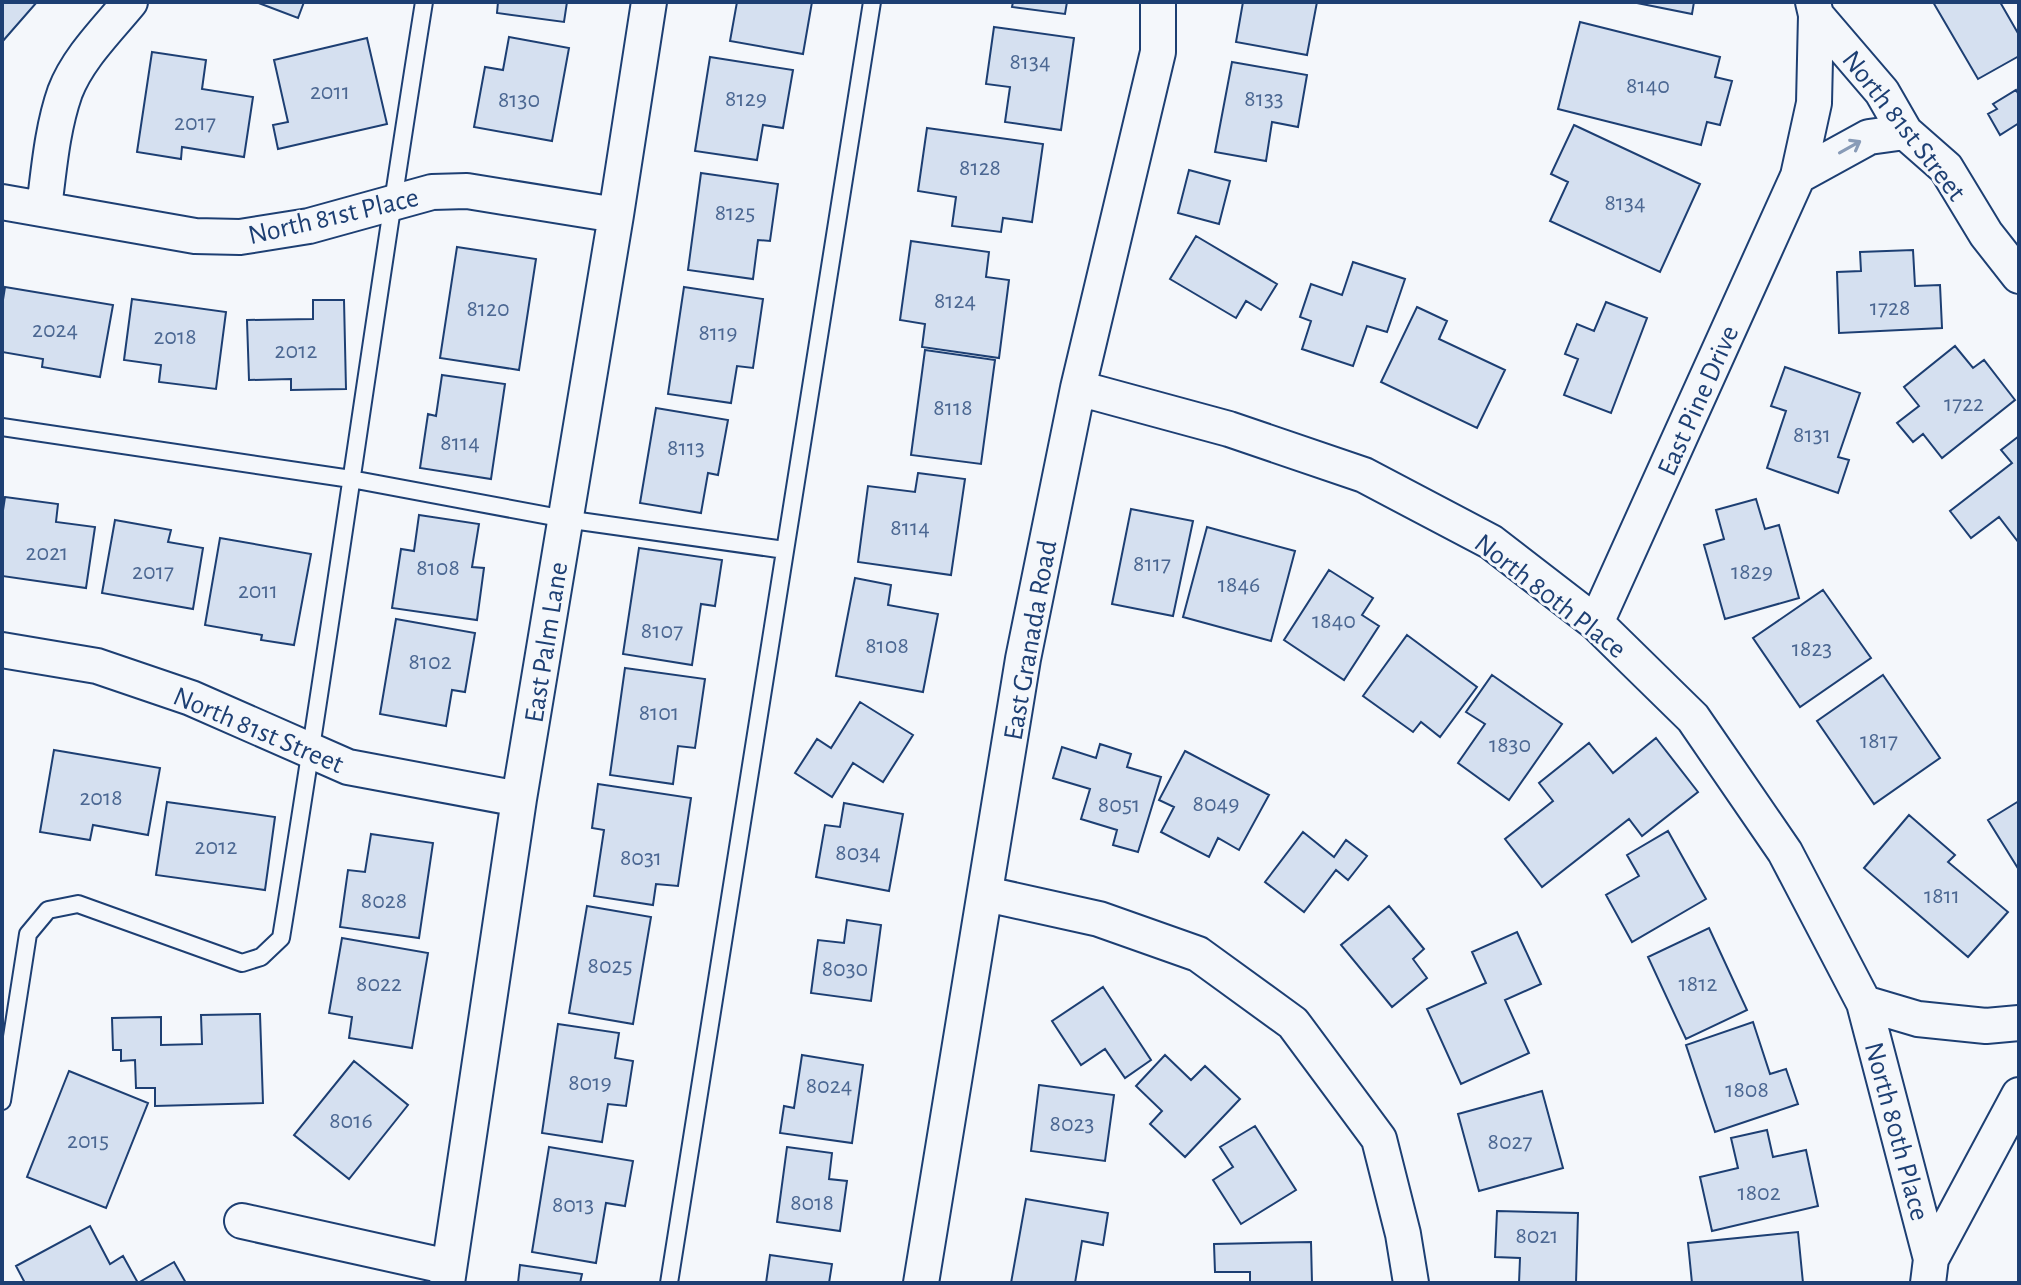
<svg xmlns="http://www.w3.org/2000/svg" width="2021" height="1285" viewBox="0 0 2021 1285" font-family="'Alegreya Sans',sans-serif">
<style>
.building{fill:#d5e0f0;stroke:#1d3f73;stroke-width:2}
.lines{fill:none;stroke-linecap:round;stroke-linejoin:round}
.service-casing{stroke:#1d3f73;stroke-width:20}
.minor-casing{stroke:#1d3f73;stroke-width:38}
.service{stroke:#f4f7fb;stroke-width:16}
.minor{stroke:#f4f7fb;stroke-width:34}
.oneway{stroke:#889bb7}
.labels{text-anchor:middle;stroke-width:6;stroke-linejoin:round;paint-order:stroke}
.number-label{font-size:24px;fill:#4b6792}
.street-label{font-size:28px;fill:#1d3f73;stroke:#f4f7fb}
</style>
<rect width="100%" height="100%" fill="#f4f7fb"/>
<!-- building -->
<path class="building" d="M2 2H37L2 42Z
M256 2H304L298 18Z
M498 2H567L564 22 497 13Z
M737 2H812L803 54 730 41Z
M1013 2H1067L1065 14 1012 7Z
M1243 2H1317L1307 55 1236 42Z
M1632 2H1694L1692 14Z
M1933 2H2000L2019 35V56L1978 79Z
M1580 22 1720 57 1715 77 1732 81 1720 125 1707 122 1701 145 1558 109Z
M994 27 1074 38 1061 130 1005 122 1010 87 986 84Z
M509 37 569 48 552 141 474 127 485 67 503 70Z
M367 38 387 124 278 149 273 125 288 122 274 60Z
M152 52 206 60 202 89 253 97 244 157 182 147 181 159 137 152Z
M710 57 793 70 783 128 763 125 757 160 695 151Z
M1232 62 1307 75 1298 127 1272 122 1266 161 1215 152Z
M2016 90 2019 95V123L2000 135 1988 114 1997 109 1993 104Z
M1574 125 1700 184 1660 272 1550 221 1568 182 1551 174Z
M927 128 1043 144 1032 222 1003 218 1001 232 952 226 956 197 918 191Z
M1189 170 1230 181 1219 224 1178 213Z
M701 173 778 184 770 241 758 240 753 279 688 270Z
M1196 236 1277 284 1261 310 1246 301 1236 318 1170 279Z
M911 241 989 252 986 277 1009 280 999 358 922 347 925 324 900 320Z
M457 247 536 259 519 370 440 358Z
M1913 250 1915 286 1940 285 1942 328 1839 333 1837 272 1861 271 1860 252Z
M1353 262 1405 279 1387 332 1367 326 1353 366 1302 349 1311 321 1300 317 1311 284 1342 295Z
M5 287 113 305 100 377 42 367 43 359 2 352V306Z
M684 287 763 299 753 368 737 366 731 403 668 394Z
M132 299 226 312 216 389 159 382 161 365 124 360Z
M313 300H344L346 389 291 390V379L249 380 247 320 313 319Z
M1606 302 1647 318 1611 413 1564 395 1578 359 1565 354 1577 324 1594 331Z
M1417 307 1447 321 1439 339 1505 370 1477 428 1381 382Z
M1955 346 1973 368 1984 360 2015 400 1942 458 1923 434 1913 442 1897 423 1919 406 1904 387Z
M925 350 995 360 981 464 911 455Z
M1785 367 1860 393 1838 457 1849 460 1838 493 1767 468 1786 411 1771 406Z
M442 375 505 384 491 479 420 468 428 414 436 416Z
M656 408 728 420 718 475 708 473 701 513 640 503Z
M2019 436V543L1999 517 1971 538 1950 511 2012 463 2001 450Z
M918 473 965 479 951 575 858 562 868 486 915 492Z
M5 497 58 504 56 522 95 527 86 588 2 576V517Z
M1756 499 1765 529 1779 525 1799 598 1725 619 1704 545 1724 539 1716 510Z
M1131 509 1193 521 1173 616 1112 604Z
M419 515 479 524 472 567 484 568 477 620 392 608 401 549 414 551Z
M115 520 171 530 168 542 203 548 193 609 102 593Z
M1207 527 1295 551 1271 641 1183 617Z
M220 538 311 554 294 645 261 640 262 635 205 625Z
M639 548 722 560 715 606 701 604 692 665 623 654Z
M1329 570 1373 598 1362 615 1379 626 1344 680 1284 640Z
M855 578 891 585 888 605 938 614 923 692 836 676Z
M1823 590 1871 658 1800 707 1753 638Z
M396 619 475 633 465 692 452 690 446 726 380 714Z
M1407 635 1477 687 1440 737 1421 722 1413 732 1363 696Z
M625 668 705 679 695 748 678 746 673 784 610 775Z
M1492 675 1562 724 1509 800 1458 763 1485 724 1466 712Z
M1883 675 1940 758 1874 804 1817 721Z
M860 702 913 735 883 782 853 763 832 797 795 773 817 739 831 748Z
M1656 738 1698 792 1642 836 1629 819 1542 887 1505 839 1553 801 1539 783 1589 743 1613 773Z
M1100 744 1131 754 1127 767 1161 777 1138 852 1113 845 1117 830 1081 819 1090 789 1053 778 1062 747 1096 758Z
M54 750 160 768 148 835 93 825 90 840 40 832Z
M1185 751 1269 795 1239 850 1218 838 1209 857 1161 832 1174 807 1159 800Z
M598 784 691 798 678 886 656 884 653 905 594 896 604 830 592 828Z
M2019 801V870L1988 820Z
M167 802 275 817 265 890 156 875Z
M844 803 903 814 889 891 816 877 825 825 840 827Z
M1909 815 1955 855 1948 862 2008 912 1968 957 1864 868Z
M1668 831 1706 899 1632 942 1606 895 1639 876 1627 855Z
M1303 832 1334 857 1346 840 1367 856 1348 880 1336 870 1304 912 1265 882Z
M371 834 433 843 419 938 340 927 348 870 365 872Z
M587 906 651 917 633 1024 569 1013Z
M1389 906 1424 949 1413 959 1427 978 1392 1007 1341 945Z
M847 920 881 925 871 1001 811 993 818 940 844 943Z
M1709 928 1747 1010 1686 1039 1648 957Z
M1517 932 1541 984 1505 1000 1529 1053 1461 1084 1427 1009 1486 983 1472 952Z
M342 938 428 953 412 1048 349 1038 352 1017 329 1013Z
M1103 987 1151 1060 1125 1078 1105 1049 1081 1065 1052 1021Z
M260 1014 263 1103 155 1106V1088H136L135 1060 121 1061V1050H113L112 1018 161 1017V1045L202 1044 201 1015Z
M1753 1022 1770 1074 1786 1069 1798 1104 1715 1132 1686 1045Z
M558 1024 619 1033 615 1058 633 1061 626 1106 608 1104 602 1142 542 1133Z
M802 1055 863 1065 852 1143 780 1133 784 1106 794 1108Z
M1165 1055 1191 1080 1205 1066 1240 1099 1185 1157 1150 1124 1162 1111 1136 1086Z
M354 1061 408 1105 349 1179 294 1135Z
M69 1071 148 1103 106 1208 27 1177Z
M1039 1085 1114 1095 1105 1161 1031 1151Z
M1542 1091 1563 1168 1479 1191 1458 1114Z
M1255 1126 1296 1190 1241 1224 1213 1180 1233 1167 1220 1147Z
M1767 1130 1773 1157 1806 1150 1818 1206 1712 1231 1700 1177 1738 1168 1731 1138Z
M549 1147 633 1161 625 1206 606 1203 596 1263 532 1252Z
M787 1147 832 1153 829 1179 847 1181 840 1231 777 1222Z
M1026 1199 1108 1213 1103 1245 1082 1241 1075 1283H1011Z
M1497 1211 1578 1213 1576 1283H1519L1520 1258 1495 1257Z
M90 1226 110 1264 123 1256 138 1283H25L16 1266Z
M1798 1232 1803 1283H1692L1688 1243Z
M1311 1242 1312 1283H1250V1272H1215L1214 1244Z
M770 1255 832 1264 829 1283H766Z
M174 1262 186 1283H138Z
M520 1265 582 1274 580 1283H518Z"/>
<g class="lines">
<!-- service casing -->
<g class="service-casing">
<path id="service" d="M2 427 351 479 565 519 785 550
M2 1101 28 934 48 910 78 904 242 963 261 957 281 938C332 626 374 314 424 2
M669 1283 872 2"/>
</g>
<!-- minor casing -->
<g class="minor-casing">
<path id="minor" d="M1816 15 1882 92 1905 132 1946 168 1986 234 2019 276
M1798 176 1869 137 1905 132
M2 202 195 236 240 237 309 226 432 192 467 191 616 215
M44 208C49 170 52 129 65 92 78 58 107 30 130 2
M1078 388 1229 429 1364 475 1491 542 1596 623 1693 718 1785 852 1864 1003 1931 1259
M1596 623 1798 176 1814 103 1816 15 1813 2
M2 650 97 666 191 698 348 767 519 799
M986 894 1099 919 1198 954 1293 1023 1379 1139 1403 1234 1411 1283
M1864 1003 1918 1019 1986 1026 2019 1023
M242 1221 449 1267
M447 1283 519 799 616 215 649 2
M921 1283 1023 659 1078 388 1158 52V2
M1928 1283 1931 1259 2019 1095"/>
</g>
<!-- service -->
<use href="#service" class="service"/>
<!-- minor -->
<use href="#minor" class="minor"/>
</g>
<!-- one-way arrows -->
<defs><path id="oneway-shaft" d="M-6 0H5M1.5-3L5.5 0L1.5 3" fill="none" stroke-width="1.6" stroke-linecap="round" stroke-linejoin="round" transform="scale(2)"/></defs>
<use class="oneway" href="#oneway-shaft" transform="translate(1850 147) rotate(-29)"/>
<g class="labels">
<!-- number labels -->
<g class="number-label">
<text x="1030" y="69">8134</text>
<text x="1648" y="93">8140</text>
<text x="330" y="99">2011</text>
<text x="746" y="106">8129</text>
<text x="1264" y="106">8133</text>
<text x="519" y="107">8130</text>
<text x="195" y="130">2017</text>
<text x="980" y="175">8128</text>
<text x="1625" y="210">8134</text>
<text x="735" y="220">8125</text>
<text x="955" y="308">8124</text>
<text x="1890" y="315">1728</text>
<text x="488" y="316">8120</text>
<text x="55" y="337">2024</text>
<text x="718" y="340">8119</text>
<text x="175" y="344">2018</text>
<text x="296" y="358">2012</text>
<text x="1964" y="411">1722</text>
<text x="953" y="415">8118</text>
<text x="1812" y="442">8131</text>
<text x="460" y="450">8114</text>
<text x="686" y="455">8113</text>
<text x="910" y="535">8114</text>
<text x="47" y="560">2021</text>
<text x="1152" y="571">8117</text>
<text x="438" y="575">8108</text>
<text x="153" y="579">2017</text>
<text x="1752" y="579">1829</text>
<text x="1239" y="592">1846</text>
<text x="258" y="598">2011</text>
<text x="1334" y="628">1840</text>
<text x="662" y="638">8107</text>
<text x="887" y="653">8108</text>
<text x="1812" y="656">1823</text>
<text x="430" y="669">8102</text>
<text x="659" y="720">8101</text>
<text x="1879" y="748">1817</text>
<text x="1510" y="752">1830</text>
<text x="101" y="805">2018</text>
<text x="1216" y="811">8049</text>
<text x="1119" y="812">8051</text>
<text x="216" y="854">2012</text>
<text x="858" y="860">8034</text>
<text x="641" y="865">8031</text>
<text x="1942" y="903">1811</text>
<text x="384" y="908">8028</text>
<text x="610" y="973">8025</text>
<text x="845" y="976">8030</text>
<text x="379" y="991">8022</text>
<text x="1698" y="991">1812</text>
<text x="590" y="1090">8019</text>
<text x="829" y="1093">8024</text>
<text x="1747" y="1097">1808</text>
<text x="351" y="1128">8016</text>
<text x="1072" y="1131">8023</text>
<text x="88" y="1148">2015</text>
<text x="1510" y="1149">8027</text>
<text x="1759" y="1200">1802</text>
<text x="812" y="1210">8018</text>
<text x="573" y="1212">8013</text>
<text x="1537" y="1243">8021</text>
</g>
<!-- street labels -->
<g class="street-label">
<text transform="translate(1905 125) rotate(52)" y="10">North 81st Street</text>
<text transform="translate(333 215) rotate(-13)" y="10">North 81st Place</text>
<text transform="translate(1697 400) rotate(-66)" y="10">East Pine Drive</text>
<text transform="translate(1551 595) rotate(38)" y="10">North 80th Place</text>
<text transform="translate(1029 640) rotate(-80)" y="10">East Granada Road</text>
<text transform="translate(545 642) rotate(-81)" y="10">East Palm Lane</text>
<text transform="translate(259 729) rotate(23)" y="10">North 81st Street</text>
<text transform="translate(1898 1131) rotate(75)" y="10">North 80th Place</text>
</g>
</g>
<!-- border -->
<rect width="2021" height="1285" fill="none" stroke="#1d3f73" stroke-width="8"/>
</svg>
